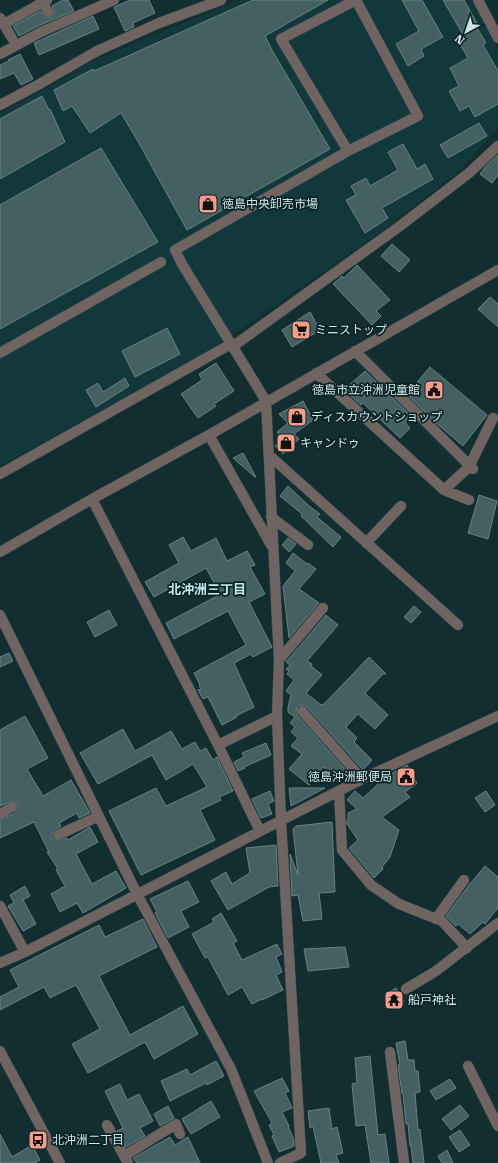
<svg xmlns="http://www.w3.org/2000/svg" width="498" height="1163" viewBox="0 0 498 1163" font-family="'Roboto Serif','Noto Sans JP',serif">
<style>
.built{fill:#12383b}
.building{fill:#446063;stroke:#668285}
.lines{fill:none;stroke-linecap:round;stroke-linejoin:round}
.minor-casing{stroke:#324b4d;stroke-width:11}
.minor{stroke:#6f6462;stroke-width:10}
.labels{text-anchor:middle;stroke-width:3.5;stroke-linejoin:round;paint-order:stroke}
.poi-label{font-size:12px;fill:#d3e2e4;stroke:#082426;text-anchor:start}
.neighbourhood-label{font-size:13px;font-weight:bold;fill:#c8e7eb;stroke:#082426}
</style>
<rect width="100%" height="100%" fill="#132e30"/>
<!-- built -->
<path class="built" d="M239 0H472L498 49V128L457 173 376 235 208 352 0 466V113L66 77 96 59Z"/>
<!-- building -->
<path class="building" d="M63 0H68L74 11 38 26 19 36 13 26 40 11 45 17 51 18 54 12 52 6Z
M130 0H149L155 13 133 23 134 27 125 31 114 7Z
M253 0H328L265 36 272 50 330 149 187 230 136 138 121 113 90 133 72 106 63 111 54 90 93 69 94 71Z
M402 0H422L443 37 421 49 424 56 408 66 396 44 419 31Z
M443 0H464L479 27 477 28 486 43 483 45 498 71V104L475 117 469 106 460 111 449 91 459 86 450 68 468 58 460 44 466 40Z
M93 16 99 29 39 55 34 43Z
M20 54 33 79 21 85 14 73 0 79V65L9 61 8 60Z
M42 96 49 110 50 109 65 142 0 179V119Z
M479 123 487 136 448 158 440 145Z
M403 144 417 169 425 164 433 179 382 208 388 218 365 233 346 200 356 195 351 186 366 178 370 186 398 170 388 152Z
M101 148 158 242 0 329V205Z
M498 155V175L492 183 480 174 486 166Z
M392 244 410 260 399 272 381 256Z
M357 265 390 300 376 311 381 316 372 325 333 284 342 276 344 278Z
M490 297 498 304V327L478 309Z
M310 312 320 330 292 347 282 330Z
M167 328 180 354 135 377 122 351Z
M216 363 234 391 214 404 216 406 198 418 181 394 202 380 199 374Z
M430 367 487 415 463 446 435 422 407 394Z
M365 371 410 415 405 422 410 428 400 438 363 403 361 405 344 390Z
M125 378 129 386 96 407 86 390 98 383 103 392Z
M303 401 313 420 294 434 299 439 283 454 275 446 282 438 277 432 288 423 279 414Z
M243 453 256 477H255L233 458Z
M288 486 309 506 320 514 317 517 341 537 333 547 301 516 302 514 280 496Z
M479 495 497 501 488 539 468 533Z
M183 537 191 551 216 538 227 561 247 551 255 565 250 567 265 594 249 602 272 647 253 657 251 654 234 663 254 707 236 716 237 717 222 725 208 697 203 699 198 690 201 689 199 686 200 685 194 673 246 645 228 611 174 639 166 623 219 595 216 589 217 588 206 568 154 597 145 582 179 563 169 545Z
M288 538 296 544 289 552 282 545Z
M293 553 307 564 308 563 316 569 299 589 319 603 289 638 283 586 295 571 286 563Z
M414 606 421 612 411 623 404 617Z
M109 610 117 625 95 637 87 622Z
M326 615 338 625 307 661 312 664 311 666 322 675 306 693 321 705 324 704 369 657 386 674H383L365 693 388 715 375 729 358 714 346 727 357 738 354 742 372 760 363 770 307 707 301 705 297 706 296 712 297 715 350 775 348 778 342 772 336 779 323 767 309 785 289 769 302 754 291 746 298 738 291 732 295 727 290 723 295 717 288 712V707L291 695 286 691 294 680 287 674 289 671 286 669 290 665 286 662Z
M9 653 13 661 0 667V657Z
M25 716 48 758 27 769 43 796 71 780 90 813 79 818 77 813 59 823 61 826 53 831 52 835V838L57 841 67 838 68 840 90 827 98 842 76 854 92 884 116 871 126 888 83 913 77 903 60 912 51 894 65 886 56 870 58 869 47 852H49L34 822 0 838V820L15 813 18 807 17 803 12 801 0 806V730Z
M123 729 135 751 171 731 182 749 195 742 200 751 206 748 213 760 217 757 233 791 219 797 221 800 200 810 215 840 141 875 109 811 156 788 166 806 207 787 193 764 166 780 152 755 98 784 80 753Z
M266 743 271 755 244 767 245 768 238 771 234 762 244 757 242 753Z
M407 765 417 783 405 792 410 797 382 817 399 830 390 857 382 867 383 869 374 878 349 848 358 840 347 824V820H348V813L357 809 347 800 355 791 363 798 386 777Z
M289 788H325L291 806Z
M270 791 274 801 268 804 272 814 261 818 252 799Z
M486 791 495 805 485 812 475 798Z
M332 822 335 892 319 893 322 919 303 921 298 895 292 896 290 854 298 875 293 829 296 826Z
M276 845 278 886 269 887 228 910 211 881 226 872 232 884 250 873 246 848Z
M485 866 498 877V908L485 924 483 922 470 934 458 924 456 926 446 916 469 885Z
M188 881 199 902 181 911 189 927 168 938 155 913 157 912 150 899Z
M25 886 30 896 23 900 36 924 23 931 8 906 14 903 10 895Z
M221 913 237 941 233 943 242 960 277 944 282 954 276 957 282 972 276 975 283 990 262 1000V999L252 1004 242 987 228 995 208 957 205 958 192 934 214 922 212 919Z
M143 919 157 947 99 976 130 1035 183 1006 198 1034 154 1059 145 1042 88 1073 72 1044 100 1029 76 985 50 998 44 987 0 1010V997L19 987 10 970 99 925 105 937Z
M345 947 349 967 308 971 304 949Z
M396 988 404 1002 393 1009 386 994Z
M405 1041 408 1060H414L415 1071H418L420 1092 415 1093 418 1130 420 1129 424 1163H413L411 1146H410L408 1124H406L403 1094H402L398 1065H400L396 1043Z
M370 1056 378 1135 385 1134 389 1163H371L365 1125 356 1126 352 1084 357 1083 355 1058Z
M216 1061 224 1076 207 1085 206 1083 170 1101 161 1081 187 1069 190 1075Z
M282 1078 289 1091 285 1093 292 1108 282 1112 289 1126H288L294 1140V1146L279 1152 272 1136 274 1135 269 1125 272 1123 254 1091Z
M450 1079 456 1088 436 1100 430 1091Z
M120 1084 127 1100 139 1094 153 1121 140 1128 145 1136 126 1147 117 1131 123 1128 105 1091Z
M211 1101 220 1117 191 1134 182 1119Z
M460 1105 469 1116 451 1130 442 1119Z
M168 1106 174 1118 160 1126 154 1114Z
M329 1108 332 1129 337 1127 343 1153 336 1155 339 1163H321L313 1127 310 1128 308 1111Z
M460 1130 470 1145 459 1152 449 1137Z
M0 1134 12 1157 32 1145 40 1160 35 1163H0Z
M170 1137 175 1145 188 1137 200 1163H137L133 1158Z
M447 1150 453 1163H442L438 1156Z"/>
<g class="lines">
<!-- minor casing -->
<g class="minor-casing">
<path id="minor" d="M478 0 498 38
M42 2 48 12
M0 18 12 38
M4 24 47 0
M0 54 41 32 114 0
M0 105 36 86 97 51 159 23 221 0
M232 347 400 226 469 173 498 146
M355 351 473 469
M0 353 161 262
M316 373 444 490 469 500
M209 435 271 545
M269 455 458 625
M0 474 231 344
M444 490 469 467 493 418
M92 499 218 745 260 831
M271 517 308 545
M366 543 401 506
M0 552 92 499 209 435 498 270
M0 615 137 894 231 1069 268 1163
M279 660 323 608
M302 711 362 779
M218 745 277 716
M339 791 342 850 371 885 399 904 442 921 467 948
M0 814 12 807
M58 835 99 816
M0 906 25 952
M436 919 464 880
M0 963 25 952 362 779 498 716
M406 989 436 971 498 923
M0 1051 60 1163
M390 1052 404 1163
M468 1066 498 1126
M107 1125 128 1163
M124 1156 176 1124 180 1134
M280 1163 301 1153 281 821 277 716 279 660 266 401 182 264 175 250 348 151 418 116 356 0 281 39 348 151"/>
</g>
<!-- minor -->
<use href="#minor" class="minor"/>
</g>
<!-- icons -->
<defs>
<g id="shop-square" transform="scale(1)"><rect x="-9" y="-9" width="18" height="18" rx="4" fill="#f49d8c" stroke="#082426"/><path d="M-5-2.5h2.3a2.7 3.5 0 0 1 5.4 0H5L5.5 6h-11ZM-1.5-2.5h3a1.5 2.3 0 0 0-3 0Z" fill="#111"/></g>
<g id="supermarket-square" transform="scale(1)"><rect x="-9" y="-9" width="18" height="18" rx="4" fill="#f49d8c" stroke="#082426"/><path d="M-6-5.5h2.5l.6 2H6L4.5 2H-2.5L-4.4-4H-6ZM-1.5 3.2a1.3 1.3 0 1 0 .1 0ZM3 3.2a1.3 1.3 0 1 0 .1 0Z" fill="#111"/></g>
<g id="civic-square" transform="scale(1)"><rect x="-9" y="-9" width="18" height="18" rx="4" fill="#f49d8c" stroke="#082426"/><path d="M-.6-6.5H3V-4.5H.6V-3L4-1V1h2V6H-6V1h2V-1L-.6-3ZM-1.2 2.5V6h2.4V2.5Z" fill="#111"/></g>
<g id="temple-square" transform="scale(1)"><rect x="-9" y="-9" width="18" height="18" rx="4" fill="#f49d8c" stroke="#082426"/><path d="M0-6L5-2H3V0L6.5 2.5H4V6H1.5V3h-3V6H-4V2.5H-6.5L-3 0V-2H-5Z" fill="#111"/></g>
<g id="bus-square" transform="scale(1)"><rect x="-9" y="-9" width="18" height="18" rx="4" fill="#f49d8c" stroke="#082426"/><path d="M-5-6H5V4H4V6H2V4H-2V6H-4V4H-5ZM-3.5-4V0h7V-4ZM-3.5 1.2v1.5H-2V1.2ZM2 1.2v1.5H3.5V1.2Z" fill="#111"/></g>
</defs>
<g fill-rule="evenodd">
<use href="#shop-square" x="208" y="204"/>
<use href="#supermarket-square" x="301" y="330"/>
<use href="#civic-square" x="434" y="390"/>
<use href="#shop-square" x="297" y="417"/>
<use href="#shop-square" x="286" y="443"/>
<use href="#civic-square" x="406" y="777"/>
<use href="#temple-square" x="394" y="1000"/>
<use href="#bus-square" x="38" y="1140"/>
</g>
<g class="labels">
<!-- poi labels -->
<g class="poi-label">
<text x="222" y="208">徳島中央卸売市場</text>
<text x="315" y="334">ミニストップ</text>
<text x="420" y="394" text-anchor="end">徳島市立沖洲児童館</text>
<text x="311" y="421">ディスカウントショップ</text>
<text x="300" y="447">キャンドゥ</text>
<text x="392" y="781" text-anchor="end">徳島沖洲郵便局</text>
<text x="408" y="1004">船戸神社</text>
<text x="52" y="1144">北沖洲二丁目</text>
</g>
<!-- neighbourhood labels -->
<g class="neighbourhood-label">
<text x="207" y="594">北沖洲三丁目</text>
</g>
</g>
<!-- north arrow -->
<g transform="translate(466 32) rotate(220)" stroke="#082426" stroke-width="3" paint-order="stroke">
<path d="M0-3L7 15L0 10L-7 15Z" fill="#d3e2e4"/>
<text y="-6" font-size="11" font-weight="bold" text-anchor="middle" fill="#d3e2e4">N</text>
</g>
</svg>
